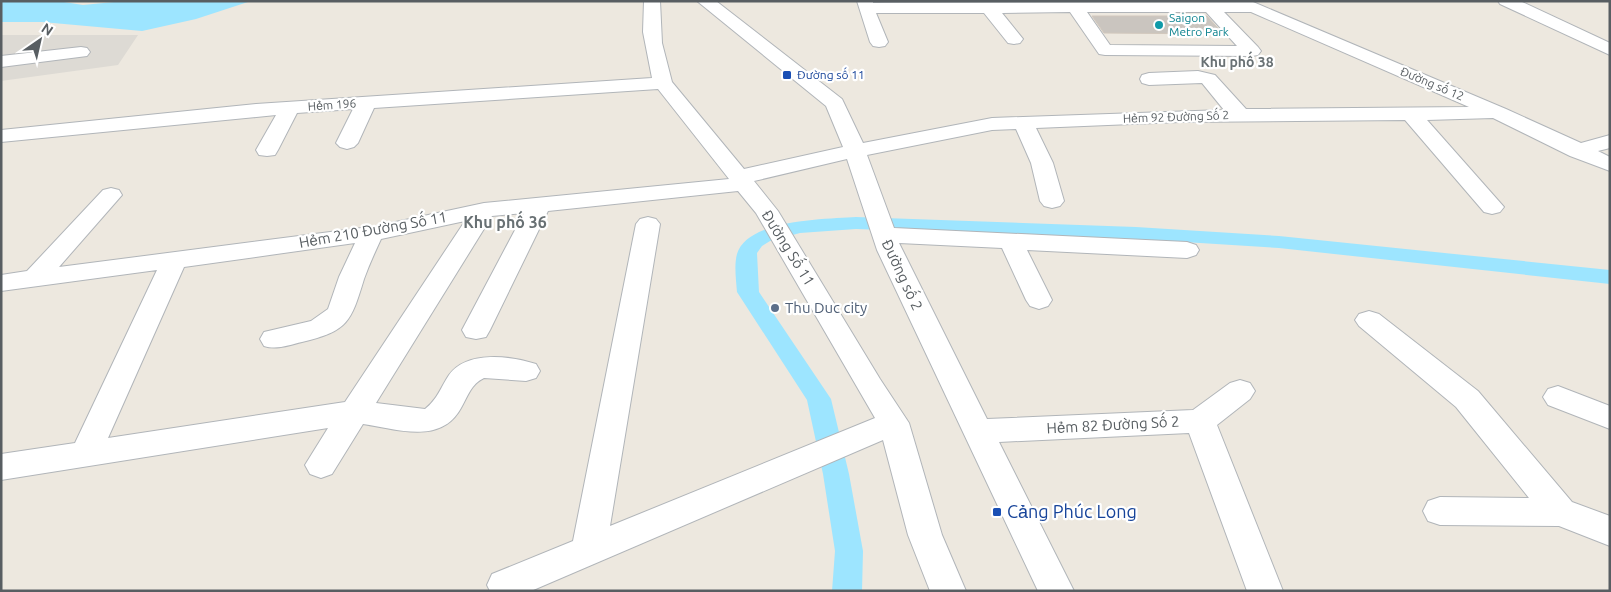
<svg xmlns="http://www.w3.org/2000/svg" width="1611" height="592" viewBox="0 0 1611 592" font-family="Ubuntu,sans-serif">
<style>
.industrial{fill:#dddad4}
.water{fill:#9de5ff}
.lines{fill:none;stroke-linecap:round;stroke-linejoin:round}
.canal{fill:#9de5ff;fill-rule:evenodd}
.building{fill:#cac5bf;stroke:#d2c8bd}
.minor-casing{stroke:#b1b5b9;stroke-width:2}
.minor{fill:#fff;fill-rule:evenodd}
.culture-dot{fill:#0f9aa8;stroke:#fff;stroke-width:2}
.transit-dot{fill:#1a4fb4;stroke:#fff;stroke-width:2}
.service-dot{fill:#5c6f8a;stroke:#fff;stroke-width:2}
.labels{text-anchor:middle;stroke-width:4.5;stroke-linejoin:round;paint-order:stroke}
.far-culture-label{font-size:12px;fill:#0d838f;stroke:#fff;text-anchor:start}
.far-transit-label{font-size:12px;fill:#164399;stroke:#fff;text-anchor:start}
.far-street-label{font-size:12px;fill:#585e62;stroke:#fff}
.far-neighbourhood-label{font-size:14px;font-weight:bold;fill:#697174;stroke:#fff}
.street-label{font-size:15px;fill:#585e62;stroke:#fff}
.service-label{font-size:15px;fill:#4e5e75;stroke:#fff;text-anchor:start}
.neighbourhood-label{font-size:16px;font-weight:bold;fill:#697174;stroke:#fff}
.near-transit-label{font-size:18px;fill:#164399;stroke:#fff;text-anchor:start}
</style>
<rect width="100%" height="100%" fill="#ede8df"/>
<!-- industrial -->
<path class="industrial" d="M1 35H138L118 65 1 81Z"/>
<!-- water -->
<path class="water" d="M1 1H58L83 5 124 1H251L196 19 142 31 42 22H1Z"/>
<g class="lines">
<!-- canal -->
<path class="canal" d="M856 217 1136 227 1279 236 1610 270V284L1279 248 1136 239 856 229 800 233 770 241 762 246 757 253 759 292 831 399 849 474 863 551 862 591H832L835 551 823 474 807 400 737 292C736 280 734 265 737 254 747 219 827 219 856 217Z"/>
</g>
<!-- building -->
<path class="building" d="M1092 16H1207L1223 34 1104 33Z"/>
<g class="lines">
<!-- minor casing -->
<g class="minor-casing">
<path id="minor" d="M644 1H660L662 43 672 82 744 169 843 147 826 106 697 1H716L842 99 863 143 992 118 1224 110 1202 83 1149 85 1142 83 1140 79 1142 75 1149 73 1198 71 1215 75 1246 109 1469 107 1251 12H1224L1258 47 1261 51 1258 55 1252 56 1105 55 1099 54 1070 12 1002 13 1023 39 1020 43 1014 44 1008 43 984 13H876L888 42 885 46 879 47 873 46 870 42 857 1H873V3L1253 2 1506 109 1581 143 1610 135V148L1598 151 1610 157V171L1570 156 1493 118 1427 120 1504 207 1500 212 1492 214 1484 212 1405 120 1180 122 1036 128 1053 163 1064 201 1060 206 1052 208 1044 206 1040 201 1031 163 1016 129 992 130 867 155 894 228 1187 242 1196 245 1199 250 1196 255 1187 258 1027 250 1052 300 1048 306 1039 309 1030 306 1026 300 1002 248 899 243 987 419 1193 410 1230 383 1240 380 1250 383 1255 391 1250 399 1217 425 1283 591H1247L1189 433 999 442 1074 591H1038L877 250 847 159 754 181 778 211 880 379 909 423 942 535 966 591H930L908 535 883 440 531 591H490L487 585 492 574 573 541 636 224 640 219 648 217 656 219 660 224 610 526 875 418 756 213 738 191 548 211 490 330 486 337 476 339 466 337 462 330 524 213 492 216 376 403 425 409C437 400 441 387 449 375 467 350 511 356 536 364L540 371 536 378 526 381 484 378C471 384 468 396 461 408 441 445 397 429 363 424L332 474 321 478 310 474 305 465 328 428 1 480V454L75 443 157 270 1 291V275L27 271 103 190 111 188 119 190 122 195 59 267 377 226 484 203 729 179 658 89 374 108 358 143 354 147 347 149 340 147 336 143 353 109 297 113 278 150 275 155 267 156 259 155 256 150 276 115 1 142V130L256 104 652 78 643 32ZM1087 12H1206L1237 46 1110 45ZM465 221 345 402 108 438 184 267 355 243 339 277 328 309 311 321 264 332 260 339 264 346C277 350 289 345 302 342 348 331 351 322 364 279 369 265 375 252 381 239Z
M1498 1H1520L1610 43V55L1500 4Z
M81 47 87 48 90 52 87 56 1 67V56Z
M1369 311 1379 314 1478 391 1572 502 1610 516V546L1559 526 1440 525 1428 521 1423 511 1428 501 1440 497 1529 498 1456 407 1359 326 1355 320 1359 314Z
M1558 386 1610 406V429L1548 405 1543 397 1548 389Z"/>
</g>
<!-- minor -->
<use href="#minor" class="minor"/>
</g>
<!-- markers -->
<circle class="culture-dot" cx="1159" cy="25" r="5"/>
<g class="transit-dot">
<rect x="782" y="70" width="10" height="10" rx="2.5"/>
<rect x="992" y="507" width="10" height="10" rx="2.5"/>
</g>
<circle class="service-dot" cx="775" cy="308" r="5"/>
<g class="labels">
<!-- far-culture labels -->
<g class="far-culture-label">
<text x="1169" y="22">Saigon<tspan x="1169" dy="14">Metro Park</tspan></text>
</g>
<!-- far-transit labels -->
<g class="far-transit-label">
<text x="797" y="79">Đường số 11</text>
</g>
<!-- far-street labels -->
<g class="far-street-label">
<text transform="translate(1432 84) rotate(23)" y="4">Đường số 12</text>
<text transform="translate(332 105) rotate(-4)" y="4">Hẻm 196</text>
<text transform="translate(1176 117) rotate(-2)" y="4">Hẻm 92 Đường Số 2</text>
</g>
<!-- far-neighbourhood labels -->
<g class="far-neighbourhood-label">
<text x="1237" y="67">Khu phố 38</text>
</g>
<!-- street labels -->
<g class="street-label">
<text transform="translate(373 230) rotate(-10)" y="5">Hẻm 210 Đường Số 11</text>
<text transform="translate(788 248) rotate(58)" y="5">Đường Số 11</text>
<text transform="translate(902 275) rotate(65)" y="5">Đường số 2</text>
<text transform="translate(1113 425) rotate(-3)" y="5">Hẻm 82 Đường Số 2</text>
</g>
<!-- service labels -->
<g class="service-label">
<text x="785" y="313">Thu Duc city</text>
</g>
<!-- neighbourhood labels -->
<g class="neighbourhood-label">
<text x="505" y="228">Khu phố 36</text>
</g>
<!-- near-transit labels -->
<g class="near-transit-label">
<text x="1007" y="518">Cảng Phúc Long</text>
</g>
</g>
<!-- border -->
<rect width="1611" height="592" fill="none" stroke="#585e62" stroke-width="5"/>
<!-- north arrow -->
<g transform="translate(40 40) rotate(34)" stroke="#ffffff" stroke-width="4" paint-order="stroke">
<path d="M0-4L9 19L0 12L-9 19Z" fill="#585e62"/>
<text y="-8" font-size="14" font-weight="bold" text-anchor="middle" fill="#585e62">N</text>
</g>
</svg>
